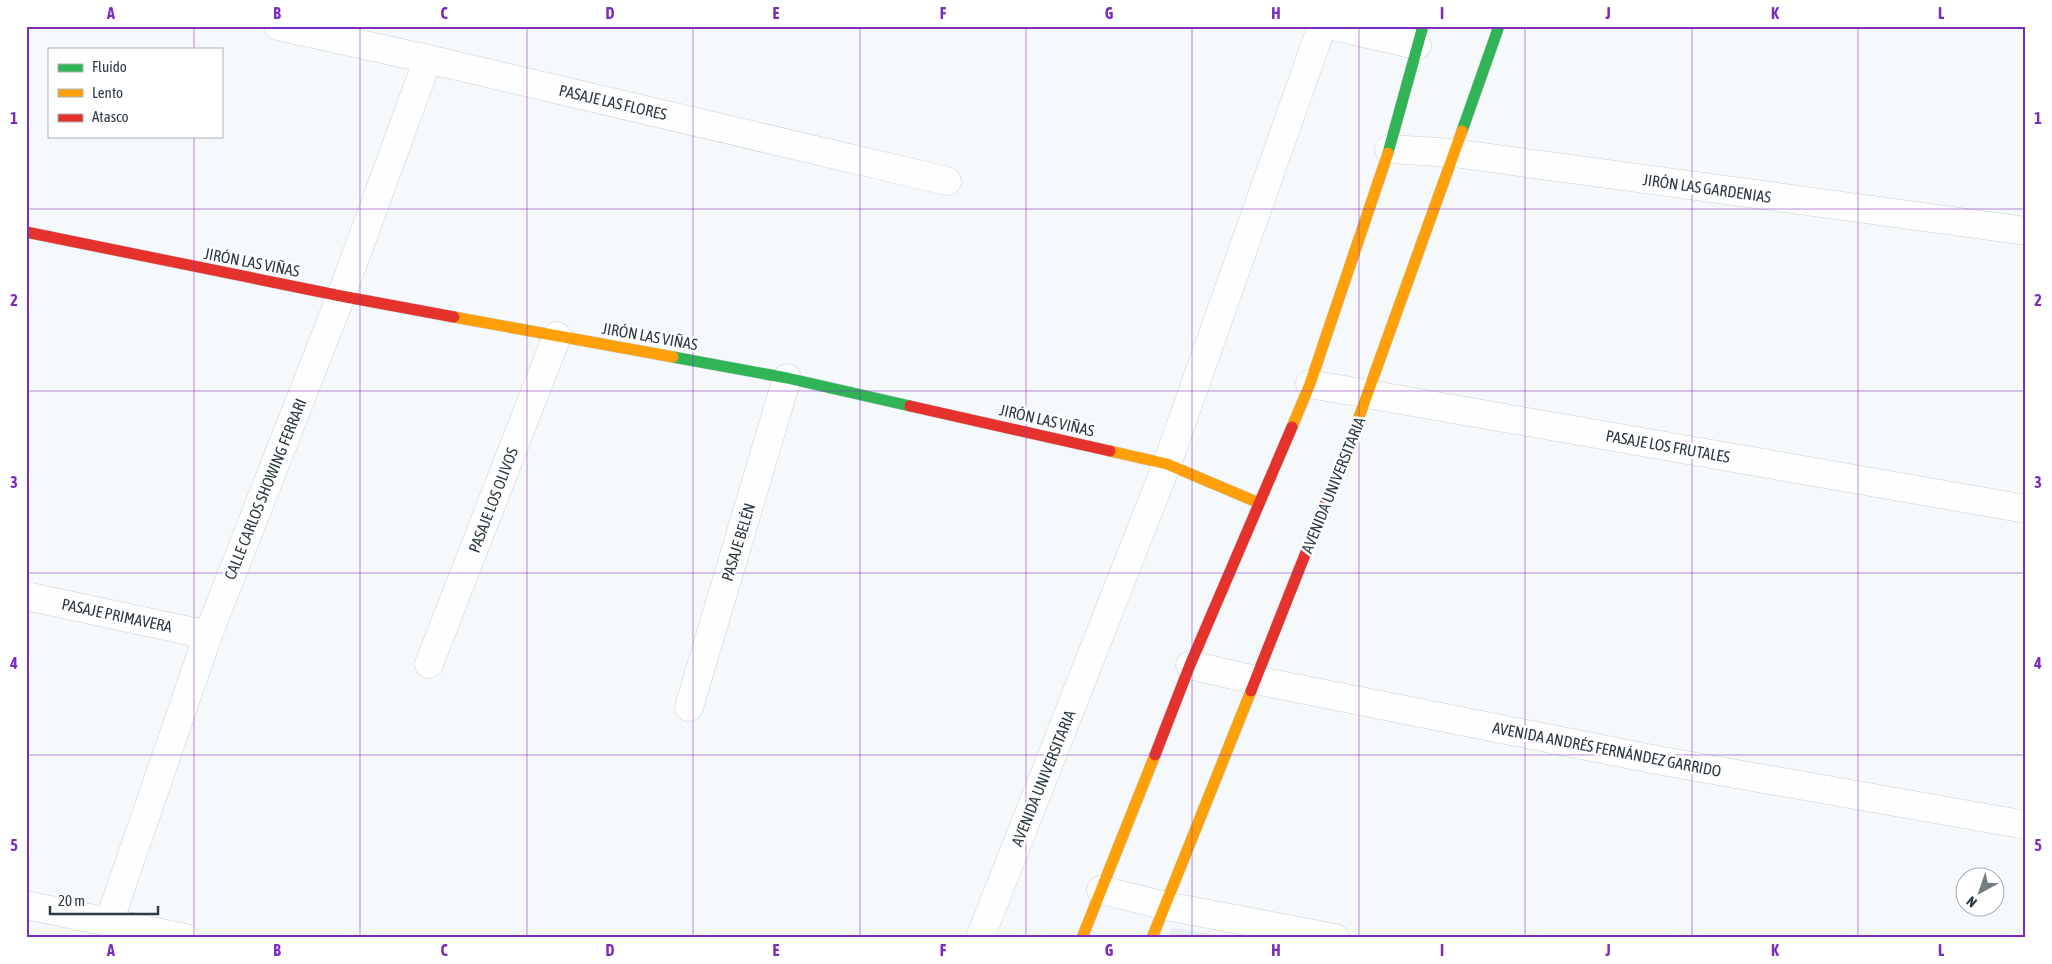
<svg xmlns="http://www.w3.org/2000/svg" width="2052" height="964" viewBox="0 0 2052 964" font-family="'Asap Condensed',sans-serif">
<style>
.built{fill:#e4eff5}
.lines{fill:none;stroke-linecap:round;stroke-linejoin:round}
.street-casing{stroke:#c9d1d5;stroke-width:29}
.fast-casing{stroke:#c9d1d5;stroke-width:12}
.slow-casing{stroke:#c9d1d5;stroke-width:12}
.jam-casing{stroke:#c9d1d5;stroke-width:12}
.street{stroke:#fefefe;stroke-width:28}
.fast{stroke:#30b455;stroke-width:11}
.slow{stroke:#ff9f0a;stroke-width:11}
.jam{stroke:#e5322d;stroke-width:11}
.grid{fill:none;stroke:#7b2cbf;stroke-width:1;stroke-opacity:0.55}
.labels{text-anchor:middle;stroke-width:5;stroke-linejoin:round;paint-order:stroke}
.street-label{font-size:16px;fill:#2d3b42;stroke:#fff}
.neatline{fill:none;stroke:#7b2cbf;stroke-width:2}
.grid-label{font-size:16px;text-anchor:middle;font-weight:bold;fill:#7b2cbf}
</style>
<rect width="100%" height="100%" fill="#f6f9fb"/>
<!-- built -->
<path class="built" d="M1172 927 1228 938H1167Z"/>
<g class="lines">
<!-- street casing -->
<g class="street-casing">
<path id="street" d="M278 26 428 59 947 181
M1333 26 1417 45
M1389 149 1454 153 2026 231
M1310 384 2026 509
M26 596 208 635
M429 664 557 336
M1190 665 1255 680 1657 760 2026 825
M689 707 787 378
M1101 890 1166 906 1335 938
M26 905 185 938
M109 922 208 635 341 296 428 59
M980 938 1167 464 1322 26"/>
</g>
<!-- fast casing -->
<g class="fast-casing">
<path id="fast" d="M1462 131 1499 26
M1388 153 1423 26
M673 357 787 378 910 406"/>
</g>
<!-- slow casing -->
<g class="slow-casing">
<path id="slow" d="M454 317 673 357
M1292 427 1310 384 1388 153
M1354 431 1462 131
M1110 451 1167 464 1259 503
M1082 938 1155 755
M1152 938 1251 691"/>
</g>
<!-- jam casing -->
<g class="jam-casing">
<path id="jam" d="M26 232 341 296 454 317
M910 406 1110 451
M1251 691 1354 431
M1155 755 1190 665 1292 427"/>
</g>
<!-- street -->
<use href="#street" class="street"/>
<!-- fast -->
<use href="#fast" class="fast"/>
<!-- slow -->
<use href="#slow" class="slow"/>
<!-- jam -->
<use href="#jam" class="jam"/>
</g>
<!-- grid -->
<path class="grid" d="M194 26V49M360 26V938M527 26V938M693 26V938M860 26V938M1026 26V938M1192 26V938M1359 26V938M1525 26V938M1692 26V938M1858 26V938M194 136V938M26 209H2026M26 391H2026M26 573H2026M26 755H2026"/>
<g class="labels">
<!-- street labels -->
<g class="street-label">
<text transform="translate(613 102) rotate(13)" y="6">PASAJE LAS FLORES</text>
<text transform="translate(1707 188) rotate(8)" y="6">JIRÓN LAS GARDENIAS</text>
<text transform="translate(252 262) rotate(11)" y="6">JIRÓN LAS VIÑAS</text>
<text transform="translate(650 336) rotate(10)" y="6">JIRÓN LAS VIÑAS</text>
<text transform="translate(1047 420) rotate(13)" y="6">JIRÓN LAS VIÑAS</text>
<text transform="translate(1668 446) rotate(10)" y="6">PASAJE LOS FRUTALES</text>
<text transform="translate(1333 485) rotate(-68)" y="6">AVENIDA UNIVERSITARIA</text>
<text transform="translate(265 489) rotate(-68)" y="6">CALLE CARLOS SHOWING FERRARI</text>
<text transform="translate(493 500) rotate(-69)" y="6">PASAJE LOS OLIVOS</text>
<text transform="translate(738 542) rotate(-73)" y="6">PASAJE BELÉN</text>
<text transform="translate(117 615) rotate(12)" y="6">PASAJE PRIMAVERA</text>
<text transform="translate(1607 749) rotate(11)" y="6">AVENIDA ANDRÉS FERNÁNDEZ GARRIDO</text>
<text transform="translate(1043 778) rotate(-68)" y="6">AVENIDA UNIVERSITARIA</text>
</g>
</g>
<!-- border -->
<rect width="2052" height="964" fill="none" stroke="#ffffff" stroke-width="55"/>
<!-- legend -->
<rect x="48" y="48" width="175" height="90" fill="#ffffff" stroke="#abb1b3"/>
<rect x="58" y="64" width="25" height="8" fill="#30b455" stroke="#abb1b3"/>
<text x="92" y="72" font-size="15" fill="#2d3b42">Fluido</text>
<rect x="58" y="89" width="25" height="8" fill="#ff9f0a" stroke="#abb1b3"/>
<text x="92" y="98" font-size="15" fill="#2d3b42">Lento</text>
<rect x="58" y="114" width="25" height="8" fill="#e5322d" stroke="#abb1b3"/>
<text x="92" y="122" font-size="15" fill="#2d3b42">Atasco</text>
<!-- north arrow -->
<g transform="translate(1980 892) rotate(220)"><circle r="24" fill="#ffffff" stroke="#abb1b3"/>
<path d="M0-4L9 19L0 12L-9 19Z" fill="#737e83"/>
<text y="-8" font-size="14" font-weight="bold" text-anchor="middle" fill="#2d3b42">N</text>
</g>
<!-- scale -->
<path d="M50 906v8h108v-8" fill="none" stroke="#2d3b42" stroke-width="2.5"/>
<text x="58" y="906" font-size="15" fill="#2d3b42" stroke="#ffffff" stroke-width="4" paint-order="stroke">20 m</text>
<rect x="28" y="28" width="1996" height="908" class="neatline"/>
<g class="grid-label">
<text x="111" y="19">A</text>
<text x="277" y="19">B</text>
<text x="444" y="19">C</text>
<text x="610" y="19">D</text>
<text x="776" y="19">E</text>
<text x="943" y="19">F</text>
<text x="1109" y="19">G</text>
<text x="1276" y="19">H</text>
<text x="1442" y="19">I</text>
<text x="1608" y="19">J</text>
<text x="1775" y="19">K</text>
<text x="1941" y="19">L</text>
<text x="14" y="124">1</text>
<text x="2038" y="124">1</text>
<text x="14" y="306">2</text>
<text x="2038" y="306">2</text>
<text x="14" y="488">3</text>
<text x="2038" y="488">3</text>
<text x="14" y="669">4</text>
<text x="2038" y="669">4</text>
<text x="14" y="851">5</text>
<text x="2038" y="851">5</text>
<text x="111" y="956">A</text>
<text x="277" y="956">B</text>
<text x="444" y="956">C</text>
<text x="610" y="956">D</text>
<text x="776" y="956">E</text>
<text x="943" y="956">F</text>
<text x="1109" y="956">G</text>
<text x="1276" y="956">H</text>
<text x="1442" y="956">I</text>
<text x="1608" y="956">J</text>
<text x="1775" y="956">K</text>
<text x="1941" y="956">L</text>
</g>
</svg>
